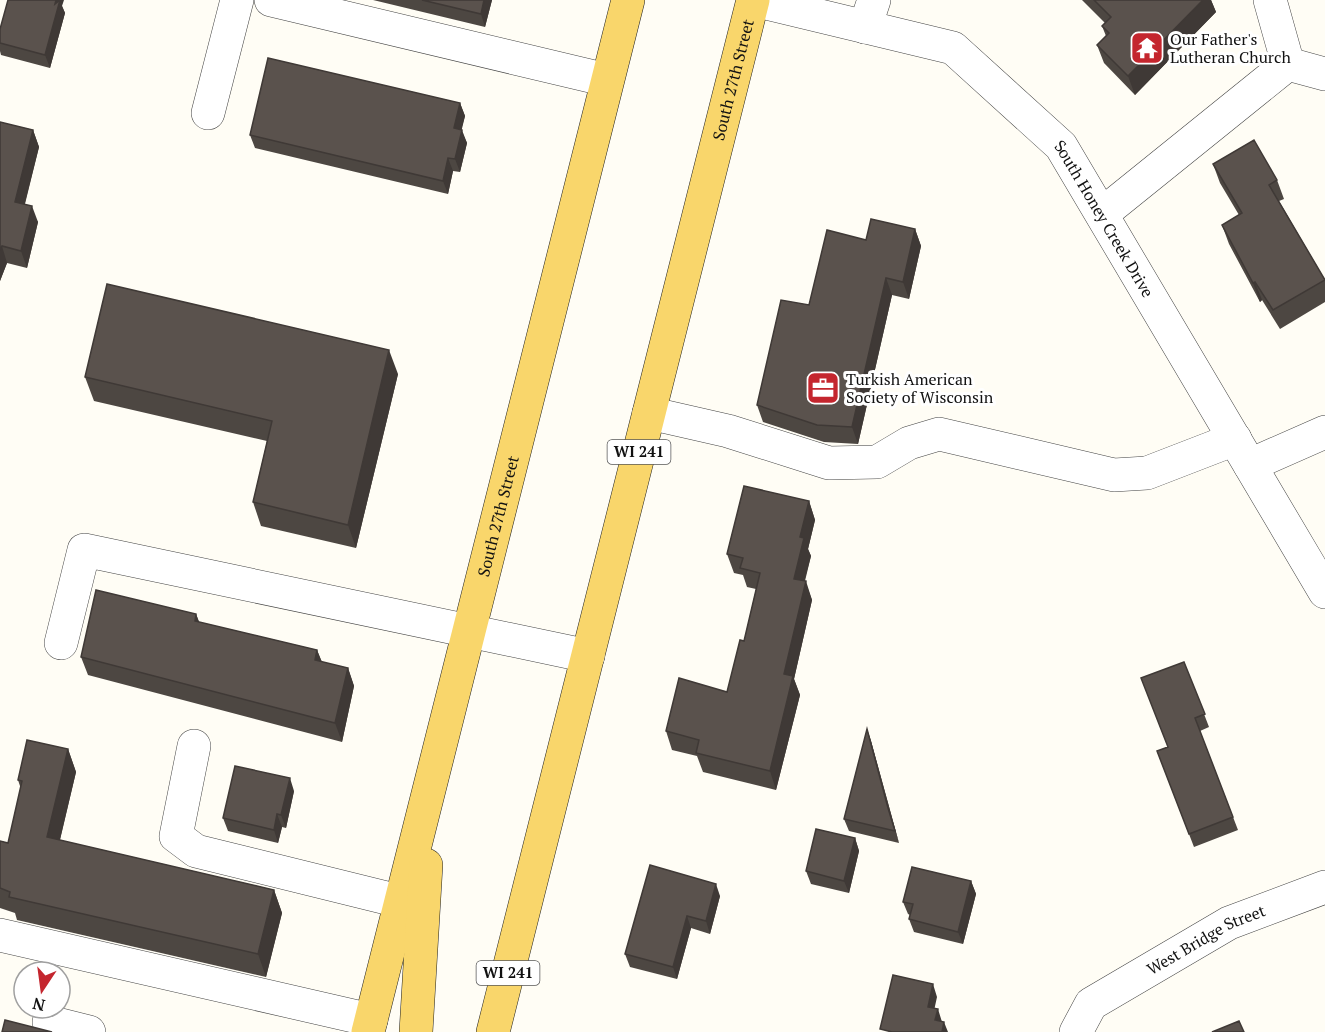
<svg xmlns="http://www.w3.org/2000/svg" width="1325" height="1032" viewBox="0 0 1325 1032" font-family="'PT Serif',serif">
<style>
.lines{fill:none;stroke-linecap:round;stroke-linejoin:round}
.minor-casing{stroke:#444;stroke-width:34}
.major-casing{stroke:#222;stroke-width:34}
.minor{stroke:#fff;stroke-width:33}
.major{stroke:#f9d66b;stroke-width:33}
.wall{fill:#4d4742}
.shaded-wall{fill:#3f3936}
.building{fill:#5a524d;stroke:#3f3936;stroke-width:1.5}
.labels{text-anchor:middle;stroke-width:6;stroke-linejoin:round;paint-order:stroke}
.shield{fill:#fff;stroke:#585858;stroke-width:1.5}
.shield-label{font-size:15px;font-weight:bold;fill:#111}
.poi-label{font-size:16px;fill:#111;stroke:#fff;text-anchor:start}
.street-label{font-size:16px;fill:#111;stroke:#fff}
</style>
<rect width="100%" height="100%" fill="#fffdf5"/>
<g class="lines">
<!-- minor casing -->
<g class="minor-casing">
<g id="minor">
<path d="M271 0 607 80"/>
<path id="s1" d="M754 0 953 48 1061 146 1325 592"/>
<path d="M865 27 874 0"/>
<path d="M1288 64 1325 74"/>
<path d="M208 113 237 0"/>
<path d="M1102 214 1288 64 1270 0"/>
<path d="M649 413 728 431 829 463 877 462 909 443 939 434 1114 475 1147 473 1235 439"/>
<path d="M1250 465 1325 432"/>
<path d="M61 643 84 550 588 656"/>
<path d="M194 746 176 836 196 851 423 907"/>
<path d="M0 935 371 1020"/>
<path d="M49 1022 89 1032"/>
<path id="s2" d="M1076 1032 1091 1004 1229 923 1325 887"/>
</g>
</g>
<!-- major casing -->
<g class="major-casing">
<g id="major">
<path id="s3" d="M368 1032 628 0"/>
<path d="M416 1032 426 865"/>
<path id="s4" d="M493 1032 753 0"/>
</g>
</g>
<!-- minor -->
<use href="#minor" class="minor"/>
<!-- major -->
<use href="#major" class="major"/>
</g>
<!-- wall -->
<path class="wall" d="M373 0H492L485 27Z
M1082 0H1211L1216 12 1135 95 1104 63 1097 45 1106 36 1102 26 1105 23Z
M62 6 65 13 50 68 1 55 0 51V29Z
M460 103 465 116 461 130 467 143 460 172 453 171 448 194 255 148 250 135Z
M0 122 33 130 39 147 25 204 38 222 27 268 7 263 0 281Z
M1213 164 1277 180 1284 199 1279 201 1325 280V302L1280 329 1262 300 1260 302 1229 244 1222 225 1239 215 1220 183Z
M915 229 921 246 909 299 892 295 858 444 824 442 763 422 757 405 809 305 866 240Z
M398 374 356 548 261 526 253 502 267 441 94 401 85 377Z
M809 501 815 520 808 549 811 556 805 581 812 600 794 679 800 695 776 790 703 772 697 756 672 750 666 731 727 692 744 641 756 589 747 587 743 575 734 573 727 554Z
M196 614 199 622 317 650 322 662 348 668 354 686 342 742 88 675 81 657Z
M1184 662 1209 727 1200 731 1238 830 1194 847 1157 751 1168 747Z
M867 729 871 741 899 843 849 831 844 819Z
M68 749 76 772 60 840 274 890 282 913 266 977 17 920 15 913 0 908V841L8 843 21 789 18 780Z
M294 791 286 828 282 827 278 843 228 831 223 818Z
M855 838 859 851 849 893 811 884 806 871Z
M650 865 720 896 710 934 691 928 677 979 630 967 625 954Z
M971 881 976 894 963 944 914 932 909 919 910 915 908 914 903 902Z"/>
<!-- shaded-wall -->
<path class="shaded-wall" d="M56 0H64L62 6 65 13 50 68 45 55Z
M484 0H492L485 27 481 14Z
M1203 0H1211L1216 12 1135 95 1128 76Z
M460 103 465 116 459 141 454 128Z
M33 130 39 147 21 218 15 202Z
M462 130 467 143 460 172 455 159Z
M448 158 453 171 448 194 443 181Z
M32 206 38 222 27 268 21 251Z
M915 229 921 246 909 299 903 282Z
M2 246 7 263 0 281V250Z
M886 278 892 295 858 444 852 427Z
M1255 282 1262 300 1260 302 1253 283Z
M389 350 398 374 356 548 348 525Z
M809 501 815 520 808 549 811 556 800 597 794 579 800 537Z
M806 581 812 600 794 679 800 695 776 790 770 771 784 674Z
M196 614 203 632 195 621Z
M317 650 324 668 315 660Z
M348 668 354 686 342 742 335 723Z
M867 729 871 741 899 843 895 831Z
M68 749 76 772 55 860 47 837Z
M290 778 294 791 286 828 281 815Z
M277 814 282 827 278 843 274 830Z
M855 838 859 851 849 893 844 881Z
M971 881 976 894 963 944 958 932Z
M716 884 720 896 710 934 706 921Z
M274 890 282 913 266 977 258 954Z
M687 916 691 928 677 979 673 967Z
M933 984 937 997 932 1020 928 1007Z
M938 1009 942 1022 935 1020Z
M944 1022 948 1032H942Z"/>
<!-- building -->
<path class="building" d="M8 0H56L55 4 60 0 45 55 0 43V29Z
M422 0H484L481 14Z
M1094 0H1203L1128 76 1097 45 1109 33 1102 26 1111 17Z
M268 58 460 103 454 128 462 130 455 159 448 158 443 181 250 135Z
M0 122 33 130 15 202 32 206 21 251 2 246 0 250Z
M1254 140 1277 180 1269 185 1325 280 1273 310 1255 282 1253 283 1222 225 1242 213 1213 164Z
M871 219 915 229 903 282 886 278 852 427 817 425 757 405 781 300 809 305 827 230 866 240Z
M107 284 389 350 348 525 253 502 272 421 85 377Z
M744 486 809 501 800 537 804 538 794 579 806 581 784 674 793 676 770 771 696 753 699 740 666 731 679 678 727 692 740 640 744 641 760 573 740 568 743 558 727 554Z
M96 590 196 614 195 621 317 650 315 660 348 668 335 723 81 657Z
M1184 662 1205 714 1195 718 1233 817 1189 834 1157 751 1168 747 1141 678Z
M867 729 888 808 895 831 844 819Z
M27 740 68 749 47 837 274 890 258 954 9 897 10 892 0 888V841L8 843 22 781 18 780Z
M235 766 290 778 281 815 277 814 274 830 223 818Z
M816 829 855 838 844 881 806 871Z
M650 865 716 884 706 921 687 916 673 967 625 954Z
M912 867 971 881 958 932 909 919 913 904 903 902Z
M893 975 933 984 928 1007 938 1009 935 1020 944 1022 942 1032H892L880 1029Z
M5 1020 52 1032H2Z
M1239 1021 1244 1032H1212Z"/>
<!-- icons -->
<defs>
<g id="temple-square" transform="scale(1.725)"><rect x="-9" y="-9" width="18" height="18" rx="4" fill="#c4262e" stroke="#fff"/><path d="M0-6L5-2H3V0L6.5 2.5H4V6H1.5V3h-3V6H-4V2.5H-6.5L-3 0V-2H-5Z" fill="#fff"/></g>
<g id="office-square" transform="scale(1.725)"><rect x="-9" y="-9" width="18" height="18" rx="4" fill="#c4262e" stroke="#fff"/><path d="M-6-3h4V-5.5h4V-3h4V5H-6ZM-1-4.5V-3h2v-1.5ZM-6 0V1H6V0Z" fill="#fff"/></g>
</defs>
<g fill-rule="evenodd">
<use href="#temple-square" x="1147" y="48"/>
<use href="#office-square" x="823" y="388"/>
</g>
<g class="labels">
<!-- shield labels -->
<g class="shield">
<rect x="607.5" y="440" width="63" height="24" rx="4.5"/>
<rect x="476.5" y="961" width="63" height="24" rx="4.5"/>
</g>
<g class="shield-label">
<text x="639" y="457">WI 241</text>
<text x="508" y="978">WI 241</text>
</g>
<!-- poi labels -->
<g class="poi-label">
<text x="1170" y="45">Our Father's<tspan x="1170" dy="18">Lutheran Church</tspan></text>
<text x="846" y="385">Turkish American<tspan x="846" dy="18">Society of Wisconsin</tspan></text>
</g>
<!-- street labels -->
<g class="street-label">
<text dy="6" stroke="none"><textPath href="#s4" startOffset="982">South 27th Street</textPath></text>
<text dy="6" stroke="none"><textPath href="#s1" startOffset="435">South Honey Creek Drive</textPath></text>
<text dy="6" stroke="none"><textPath href="#s3" startOffset="532">South 27th Street</textPath></text>
<text dy="6" stroke="none"><textPath href="#s2" startOffset="164">West Bridge Street</textPath></text>
</g>
</g>
<!-- north arrow -->
<g transform="translate(42 990) rotate(193)"><circle r="28" fill="#ffffff" stroke="#a0a0a0" stroke-width="1.5"/>
<path d="M0-4.5L10 22L0 15L-10 22Z" fill="#c4262e"/>
<text y="-9" font-size="16" font-weight="bold" text-anchor="middle" fill="#111111">N</text>
</g>
</svg>
